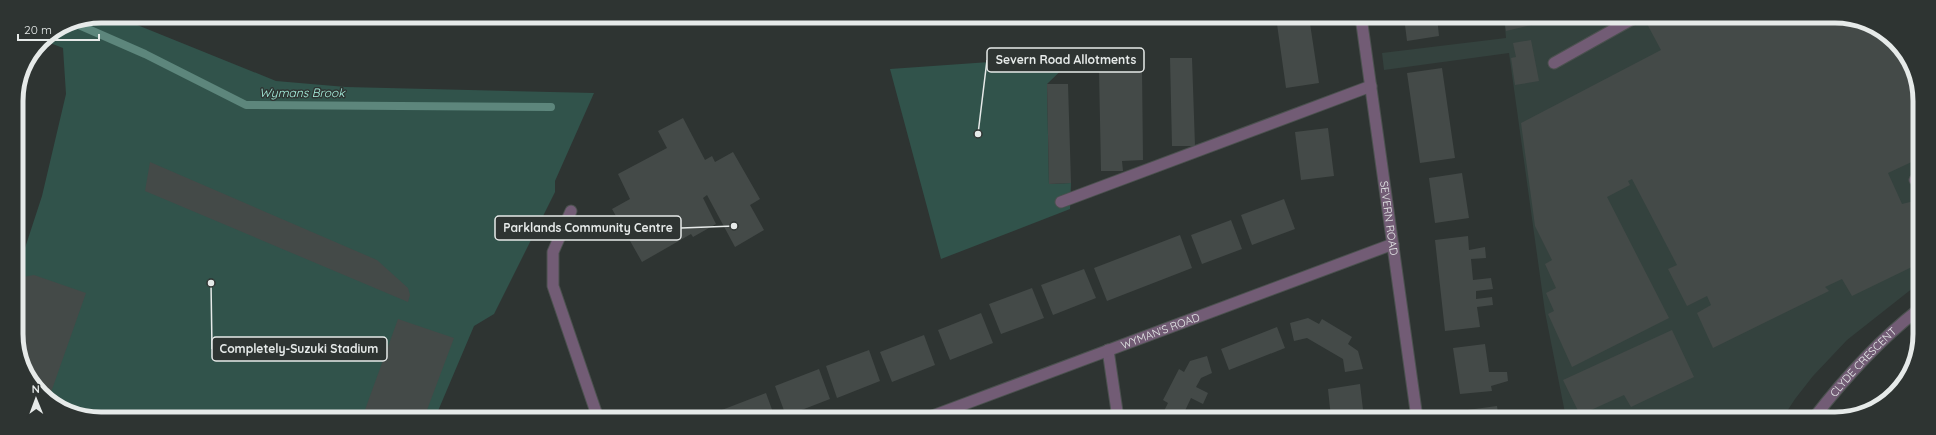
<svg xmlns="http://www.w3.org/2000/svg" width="1936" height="435" viewBox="0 0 1936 435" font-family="Quicksand,sans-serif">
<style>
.built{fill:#34423e}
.green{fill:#31534b}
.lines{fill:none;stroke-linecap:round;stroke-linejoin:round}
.stream{stroke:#5d867c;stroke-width:8}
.building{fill:#444a48}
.service-casing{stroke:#4b514f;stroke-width:13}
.minor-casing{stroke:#4b514f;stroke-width:13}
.service{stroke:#725c75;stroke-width:11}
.minor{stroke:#725c75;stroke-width:11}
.labels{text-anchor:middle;stroke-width:3;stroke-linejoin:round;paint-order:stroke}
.street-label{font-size:11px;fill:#e6eae9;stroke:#2e3432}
.water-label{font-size:12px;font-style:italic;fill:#a8f2e0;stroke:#2e3432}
.rim{fill:none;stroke:#e6eae9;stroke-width:5}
.leader{fill:none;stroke:#e6eae9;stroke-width:1.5}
.callout-dot{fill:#e6eae9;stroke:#2e3432;stroke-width:1.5}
.callout{fill:#2e3432;stroke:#e6eae9;stroke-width:1.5}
.callout-label{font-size:12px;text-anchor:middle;font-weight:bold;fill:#e6eae9}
</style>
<rect width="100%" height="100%" fill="#2e3432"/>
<!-- built -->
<path class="built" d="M1504 17 1852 18 1895 41 1918 84V284L1847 340 1813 376 1795 399 1782 419H1617L1601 412 1566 418 1545 312 1509 53 1384 70 1382 53 1506 38Z"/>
<!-- green -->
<path class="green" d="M101 16H115L276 81 346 87 594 93 555 181V192L494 314 474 326 435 418 84 417 41 394 18 351 17 255 25 248 42 196 66 94 63 48 42 40 69 22Z
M1076 56 1047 84 1049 184 1071 183 1070 209 941 259 890 69Z"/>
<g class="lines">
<!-- stream -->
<path class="stream" d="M72 22 145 54 246 105 551 107"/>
</g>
<!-- building -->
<path class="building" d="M1276 17H1309L1319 83 1286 88Z
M1404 17H1437L1439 36 1407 41Z
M1504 17H1547L1548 21 1506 31Z
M1568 17H1593V18L1570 24Z
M1655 17 1852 18 1895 41 1918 84V159L1888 173 1902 204 1918 200V264L1852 296 1842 279 1825 287 1829 291 1713 348 1697 313 1711 305 1707 296 1687 306 1668 269 1677 265 1632 179 1628 181 1630 185 1607 197 1669 318 1572 367 1548 314 1554 311 1546 293 1556 288 1545 264 1552 260 1535 226 1521 123 1661 50 1646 22Z
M1531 40 1539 81 1515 85 1511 58 1516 57 1513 43Z
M1170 58H1192L1195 146H1172Z
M1442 68 1455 158 1420 163 1407 73Z
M1142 69 1143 160 1122 161 1123 171H1101L1099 70Z
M1047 84H1068L1071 183 1049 184Z
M683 118 705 160 712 156 715 162 733 152 760 199 750 205 764 230 735 247 707 195 703 198 716 224 693 237 691 234 642 262 612 209 630 199 618 174 667 148 658 131Z
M1328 128 1334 176 1301 180 1295 132Z
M150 162 377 260 408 288 410 295 408 302 145 191Z
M1462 173 1469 218 1435 223 1429 178Z
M1284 199 1295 229 1252 245 1241 215Z
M1231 220 1242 249 1202 264 1191 235Z
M1180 235 1192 268 1107 301 1094 268Z
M1468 236 1469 250 1485 247 1486 258 1471 259 1473 280 1491 278 1493 289 1476 291V299L1492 297 1493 305 1477 307 1480 327 1445 331 1435 240Z
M1084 269 1096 298 1053 315 1041 285Z
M34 275 86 293 49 398 41 394 18 351 17 278Z
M1032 288 1044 318 1001 334 989 304Z
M981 313 993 343 950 360 938 330Z
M1308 318 1319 324 1322 319 1352 337 1348 344 1358 351 1363 369 1345 372 1343 359 1307 338 1294 341 1290 323Z
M398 319 454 338 424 418H362Z
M1277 327 1285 348 1229 370 1221 349Z
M1672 330 1694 377 1631 407 1624 395 1580 415 1563 380Z
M924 335 935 365 892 382 880 352Z
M1485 344 1489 372H1507L1508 381 1491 386 1492 391 1460 394 1453 348Z
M869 350 880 381 837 398 826 366Z
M1207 356 1212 373 1201 378 1196 387 1208 393 1203 404 1191 398 1183 415V418H1164L1163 413 1168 403 1163 400 1179 369 1184 372 1190 361Z
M819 369 830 399 786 416 775 386Z
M1360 384 1364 418H1331L1328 389Z
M766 393 775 418H701Z
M1497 406 1499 419H1461L1460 411Z"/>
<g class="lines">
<!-- service casing -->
<g class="service-casing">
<path id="service" d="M1554 63 1636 17
M1915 180 1918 178
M1061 202 1371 86
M571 211 553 252V286L598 418"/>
</g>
<!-- minor casing -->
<g class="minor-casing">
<g id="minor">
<path id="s1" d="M1361 17 1417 418"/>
<path d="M1108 350 1118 418"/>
<path id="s2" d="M927 418 1393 244"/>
<path id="s3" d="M1813 419C1844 379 1878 341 1918 310"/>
</g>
</g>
<!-- service -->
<use href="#service" class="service"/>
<!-- minor -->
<use href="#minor" class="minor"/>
</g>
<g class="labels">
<!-- street labels -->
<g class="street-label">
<text dy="4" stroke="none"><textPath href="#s1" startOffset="203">SEVERN ROAD</textPath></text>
<text dy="4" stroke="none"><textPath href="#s2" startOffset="249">WYMAN'S ROAD</textPath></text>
<text dy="4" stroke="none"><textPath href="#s3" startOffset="76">CLYDE CRESCENT</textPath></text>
</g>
<!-- water labels -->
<g class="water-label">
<text x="302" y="97">Wymans Brook</text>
</g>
</g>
<!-- crop -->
<path d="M0 0H1936V435H0ZM101 23H1835A78 78 0 0 1 1913 101V334A78 78 0 0 1 1835 412H101A78 78 0 0 1 23 334V101A78 78 0 0 1 101 23Z" fill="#2e3432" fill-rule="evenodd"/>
<path class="rim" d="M101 23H1835A78 78 0 0 1 1913 101V334A78 78 0 0 1 1835 412H101A78 78 0 0 1 23 334V101A78 78 0 0 1 101 23Z"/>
<!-- callouts -->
<path class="leader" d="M978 134L987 60M734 226L681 228M211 283L212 349"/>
<g class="callout-dot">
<circle cx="978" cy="134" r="4"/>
<circle cx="734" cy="226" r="4"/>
<circle cx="211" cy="283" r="4"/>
</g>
<g class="callout">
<rect x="987" y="48" width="157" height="24" rx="4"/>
<rect x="495" y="216" width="186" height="24" rx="4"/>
<rect x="212" y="337" width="175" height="24" rx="4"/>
</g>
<g class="callout-label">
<text x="1066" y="64">Severn Road Allotments</text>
<text x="588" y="232">Parklands Community Centre</text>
<text x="299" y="353">Completely-Suzuki Stadium</text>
</g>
<!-- north arrow -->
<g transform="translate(36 399) rotate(359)" stroke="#2e3432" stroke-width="3" paint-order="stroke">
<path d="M0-3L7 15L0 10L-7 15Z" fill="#e6eae9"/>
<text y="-6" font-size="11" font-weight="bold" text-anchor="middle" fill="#e6eae9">N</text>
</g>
<!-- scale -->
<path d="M18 34v6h81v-6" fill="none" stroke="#e6eae9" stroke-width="2"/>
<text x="24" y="34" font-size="12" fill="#e6eae9" stroke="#2e3432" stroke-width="3" paint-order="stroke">20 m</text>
</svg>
